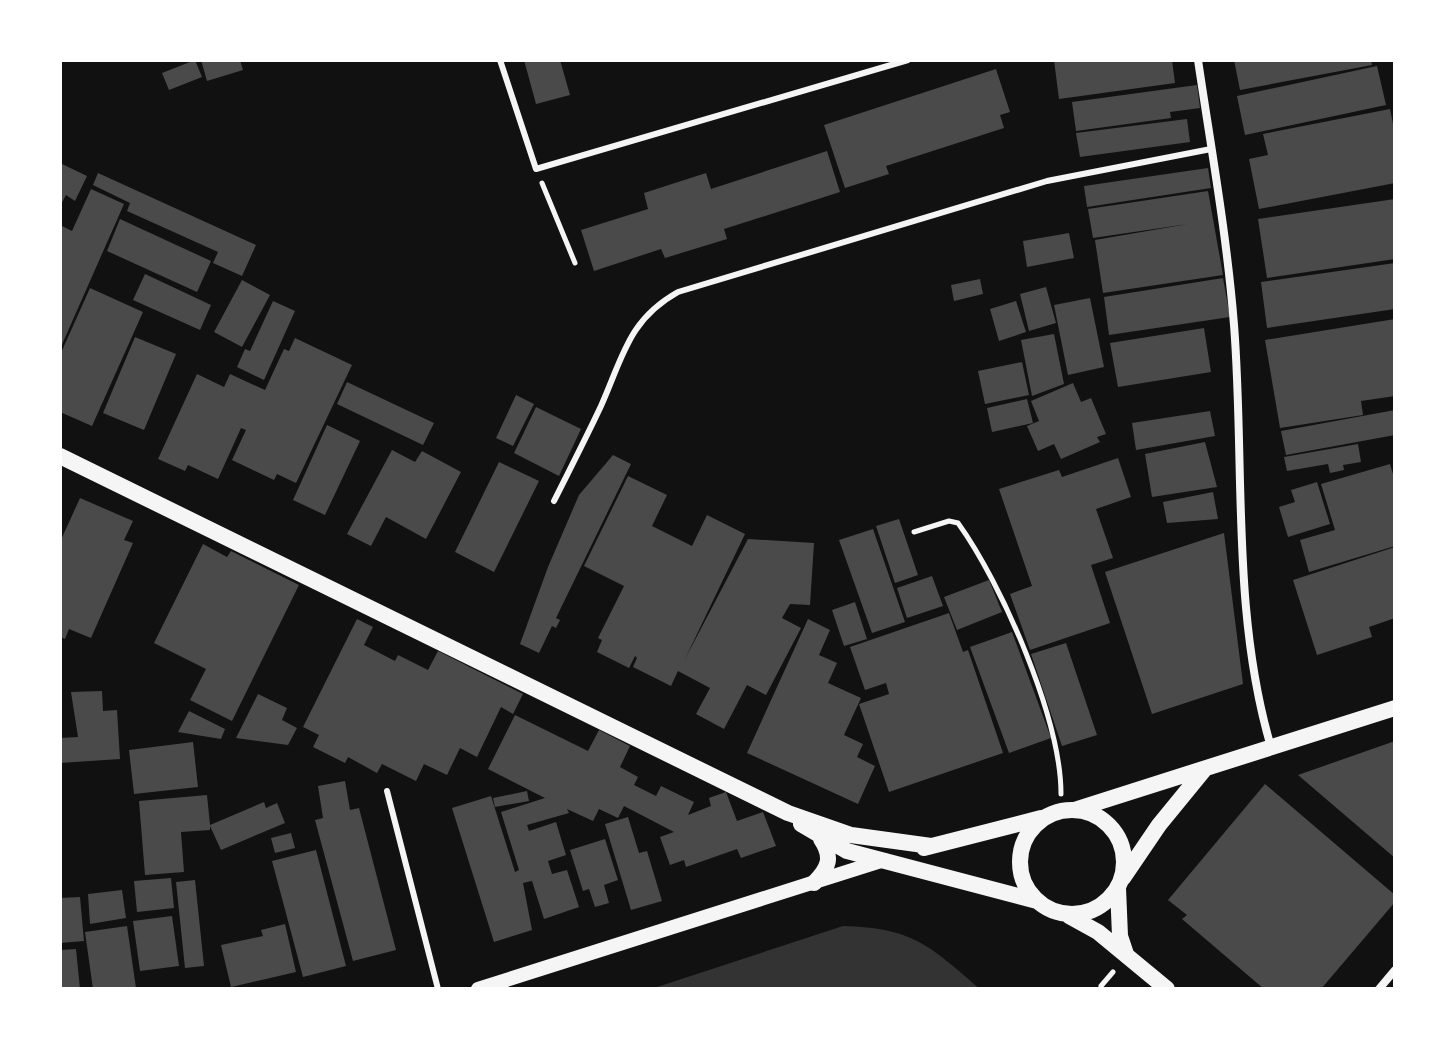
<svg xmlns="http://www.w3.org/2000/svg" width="1455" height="1049" viewBox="0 0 1455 1049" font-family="Jost,sans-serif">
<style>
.water{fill:#333}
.building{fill:#4a4a4a}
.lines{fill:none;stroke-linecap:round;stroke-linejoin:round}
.path{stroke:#f5f5f5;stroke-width:5}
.service{stroke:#f5f5f5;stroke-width:6}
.minor{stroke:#f5f5f5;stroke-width:8}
.tertiary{stroke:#f5f5f5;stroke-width:14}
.secondary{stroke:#f5f5f5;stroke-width:16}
</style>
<rect width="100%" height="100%" fill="#111"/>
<!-- water -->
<path class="water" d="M843 926C913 928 929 945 980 989H651Z"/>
<!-- building -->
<path class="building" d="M195 60 202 77 169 90 162 73Z
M201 60H240L243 70 207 81Z
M524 60H560L570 95 536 104Z
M1054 60H1172L1175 83 1059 99Z
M1234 60H1371L1372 65 1240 90Z
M1377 66 1386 105 1245 135 1237 96Z
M996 69 1010 112 1000 115 1004 128 886 166 889 174 845 188 824 125Z
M1197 85 1200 108 1170 112 1171 118 1076 131 1072 102Z
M1390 109 1395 134V183L1259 209 1249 159 1268 155 1263 134Z
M1187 119 1190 142 1080 157 1076 133Z
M827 151 840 192 724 229 727 239 665 258 661 249 594 271 581 230 648 209 644 193 706 173 711 189Z
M60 163 87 176 75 201 66 195 60 206Z
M1208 168 1211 188 1087 207 1084 186Z
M98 173 256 245 242 276 213 263 218 252 127 211 130 203 93 185Z
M91 189 124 204 60 349V225L72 231Z
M1208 191 1223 275 1103 293 1095 240 1188 224 1093 238 1088 209Z
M1395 199V259L1267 278 1258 219Z
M120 219 211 261 197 292 107 251Z
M1069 233 1074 258 1027 267 1023 241Z
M1395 263V309L1267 328 1261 282Z
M145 274 211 305 200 330 133 300Z
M1223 278 1230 317 1109 335 1104 297Z
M980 279 983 294 954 301 951 285Z
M242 280 270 295 242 347 214 332Z
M1046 287 1056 323 1029 331 1020 294Z
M90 288 143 312 92 426 60 412V355Z
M1090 298 1104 367 1068 375 1054 305Z
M273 301 295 311 264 380 237 367 245 349 250 351Z
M1016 301 1026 332 999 341 990 309Z
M1395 319V396L1361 401 1363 415 1280 428 1265 340Z
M1204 328 1211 372 1118 387 1110 343Z
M1054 334 1064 384 1032 396 1021 340Z
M135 337 176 354 144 430 103 413Z
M295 338 352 365 296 483 277 474 274 480 232 460 246 430 241 428 218 479 188 465 185 471 158 459 197 374 224 387 230 374 265 390 284 349 289 351Z
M1022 362 1029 395 985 404 978 371Z
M347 382 434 423 423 445 337 404Z
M1073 383 1081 402 1091 398 1106 434 1097 437 1100 442 1061 459 1054 444 1038 451 1027 426 1039 421 1031 401Z
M516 395 534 404 513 446 496 438Z
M1027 399 1033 423 992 432 987 408Z
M536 407 581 429 559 476 514 453Z
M1395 410V435L1286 455 1281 431Z
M1210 411 1215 436 1136 450 1132 423Z
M327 425 360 441 325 515 293 500Z
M1205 442 1217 487 1152 497 1145 454Z
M1358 444 1361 462 1343 465 1344 470 1330 473 1328 464 1287 471 1284 457Z
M392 450 415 462 422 451 461 472 426 539 386 517 371 546 347 534Z
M613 455 631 464 556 618 560 620 556 628 552 626 539 653 520 644 548 567 579 495Z
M1118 458 1131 497 1096 509 1113 558 1091 565 1110 623 1030 650 1010 594 1032 586 999 489 1059 470 1062 477Z
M499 462 539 481 494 572 455 552Z
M1390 464 1395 481V546L1309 572 1300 540 1335 530 1321 484Z
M628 476 667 495 652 526 692 546 707 515 745 534 685 659 748 539 814 543 810 605 790 604 782 618 801 628 766 695 747 685 724 729 696 714 710 688 678 671 671 686 633 667 637 658 635 656 629 668 597 652 602 640 598 638 624 586 584 566Z
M1317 482 1330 524 1288 537 1279 507 1295 502 1291 490Z
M1213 492 1218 519 1167 523 1163 502Z
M80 498 133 521 124 540 133 543 91 638 69 629 65 639 60 637V542Z
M899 519 918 575 895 583 876 526Z
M873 529 905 622 872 633 839 540Z
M1224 533 1243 684 1152 714 1105 572Z
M203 544 227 557 231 551 299 585 232 721 190 700 206 669 154 643Z
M1395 547V618L1369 627 1372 637 1317 655 1293 580Z
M932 576 943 606 907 618 897 588Z
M989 580 1002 612 957 630 944 597Z
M855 602 867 639 844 646 832 610Z
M949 613 963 652 968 650 1003 753 889 792 859 704 889 694 886 683 865 690 850 647Z
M357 619 373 627 364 645 395 661 398 655 428 670 438 651 523 694 513 714 501 707 477 757 460 748 447 775 424 764 416 781 382 764 377 773 348 757 345 763 313 747 319 735 303 727Z
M808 619 830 630 819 655 837 663 828 683 861 698 844 735 863 744 857 757 875 766 858 804 747 753Z
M1012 632 1051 738 1009 753 970 647Z
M1066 643 1097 735 1062 746 1031 654Z
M102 691 103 711 117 710 120 759 60 763V738L78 737 71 692Z
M258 694 287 708 282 720 297 728 288 745 236 738Z
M189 711 225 729 221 739 178 732Z
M515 715 588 751 599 730 630 746 620 767 638 777 634 785 656 796 661 786 694 802 688 815 711 806 709 798 726 792 737 821 763 812 776 846 741 858 737 849 686 867 684 860 670 865 660 837 674 832 624 806 618 818 599 809 593 821 567 809 569 813 527 825 529 831 556 822 566 855 548 861 552 874 567 870 579 907 544 919 532 881 523 883 532 930 494 942 452 808 491 796 515 872 519 870 501 812 545 798 488 769Z
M1395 741V858L1298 775Z
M193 742 198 787 134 794 129 750Z
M345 781 350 810 359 808 396 950 353 961 315 820 323 818 318 786Z
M1265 784 1395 895V902L1321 989H1264L1182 919 1187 915 1168 900Z
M527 791 529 801 495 807 493 798Z
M207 795 210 825 264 802 266 808 277 803 285 823 221 850 210 826V830L181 832 184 872 145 875 139 801Z
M628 817 639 853 647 851 662 901 631 910 605 824Z
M291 833 295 848 275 853 271 838Z
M605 839 618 880 604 885 609 903 595 907 589 889 583 891 570 850Z
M316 850 346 966 303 977 272 861Z
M171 878 174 908 137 912 134 881Z
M195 880 204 966 185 968 176 882Z
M122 890 126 918 90 924 88 894Z
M80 897 84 941 60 943V898Z
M172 916 179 966 140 971 133 921Z
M285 924 296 972 231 987 221 945 263 936 261 930Z
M127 926 136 988 93 989 85 932Z
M76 949 80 989H60V950Z"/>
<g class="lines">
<!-- path -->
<path class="path" d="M542 183 575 263
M914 532 949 521 958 523C1002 584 1061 719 1061 794
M1101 986 1113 972"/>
<!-- service -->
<path class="service" d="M500 60 536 169 908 60
M554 501C570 469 586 438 601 406 623 357 628 320 678 292L1047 181 1211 149
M387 791 438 989"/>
<!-- minor -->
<path class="minor" d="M1198 60C1211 148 1227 236 1234 325 1245 464 1231 612 1271 747
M1379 989 1395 970"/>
<!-- tertiary -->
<path class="tertiary" d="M478 989 884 860"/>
<!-- secondary -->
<path class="secondary" d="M60 456 788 813 851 835 931 846
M1020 862a52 52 0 1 1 104 0a52 52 0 1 1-104 0Z
M1074 810 1395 708
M801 824 847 851 1037 901
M924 848 1041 818
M1123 878 1159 825 1204 770
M814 883C829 868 833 857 821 839
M1118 888 1120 936 1126 954
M1069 916 1098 932 1167 989"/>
</g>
<!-- border -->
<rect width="1455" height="1049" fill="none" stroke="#ffffff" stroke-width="124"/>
</svg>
